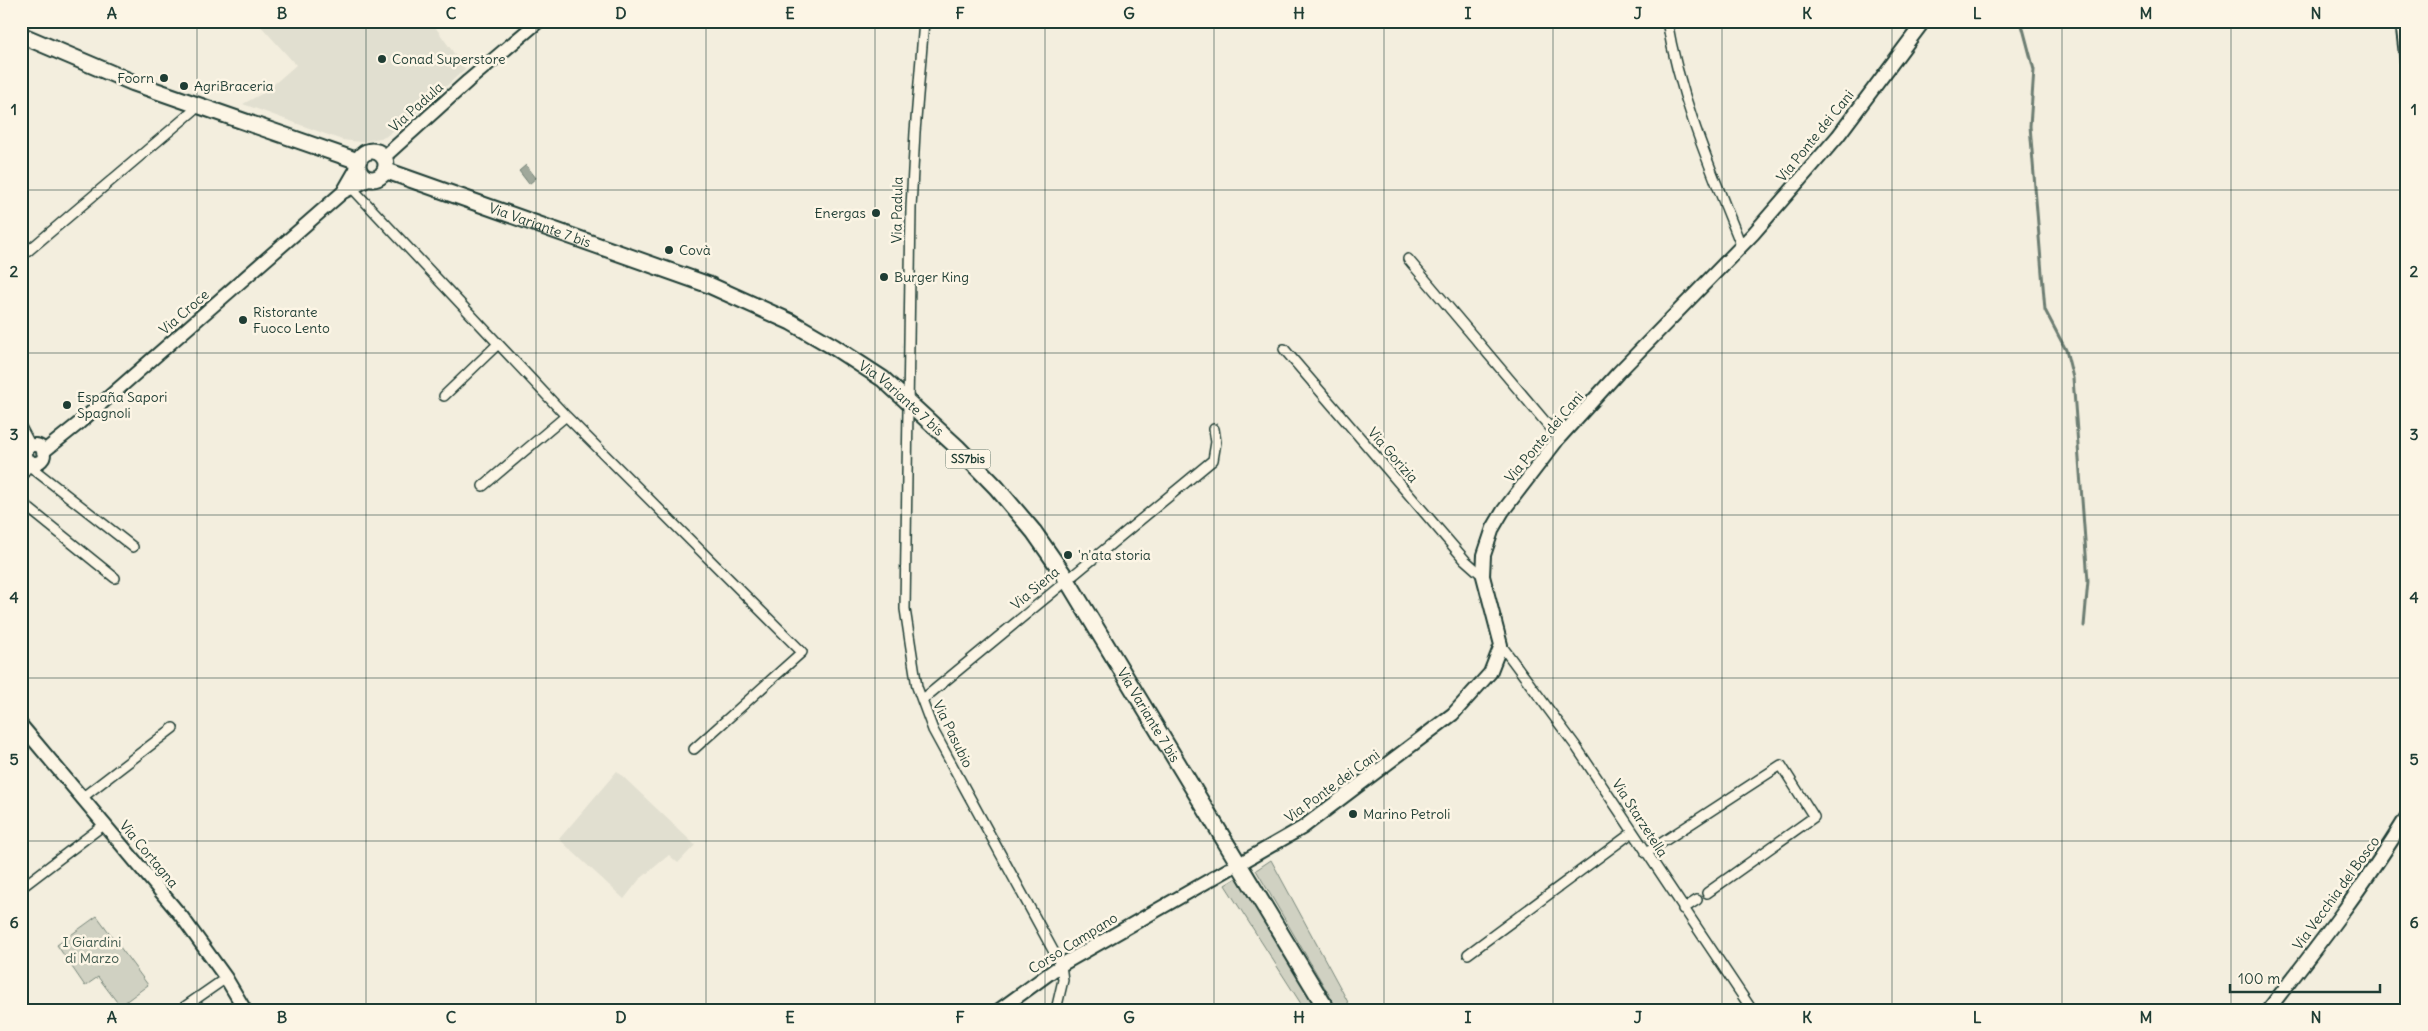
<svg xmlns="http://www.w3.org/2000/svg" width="2428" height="1031" viewBox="0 0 2428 1031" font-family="Delius,sans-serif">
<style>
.built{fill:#e1dfd0}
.green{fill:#d0d1c2;stroke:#78877b}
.water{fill:#a0a89b;stroke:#6c7d72}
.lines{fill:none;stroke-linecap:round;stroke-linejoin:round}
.stream{stroke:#6c7d72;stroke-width:3}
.street-casing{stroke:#1f3d34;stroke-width:12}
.secondary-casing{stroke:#1f3d34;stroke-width:16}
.primary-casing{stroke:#1f3d34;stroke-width:19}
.street{stroke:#fcf5e5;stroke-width:9}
.secondary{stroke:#fcf5e5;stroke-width:12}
.primary{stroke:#fcf5e5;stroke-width:15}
.grid{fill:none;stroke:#1f3d34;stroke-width:1;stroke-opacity:0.55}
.poi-dot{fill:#1f3d34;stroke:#fcf5e5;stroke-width:2}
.labels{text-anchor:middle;stroke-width:5;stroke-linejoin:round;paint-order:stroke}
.shield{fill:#fcf5e5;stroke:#617469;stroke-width:1}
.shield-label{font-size:12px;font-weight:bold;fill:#1f3d34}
.poi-label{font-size:14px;fill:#1f3d34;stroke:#fcf5e5;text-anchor:start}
.street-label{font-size:14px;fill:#1f3d34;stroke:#fcf5e5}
.park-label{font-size:14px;fill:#425b50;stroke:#fcf5e5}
.neatline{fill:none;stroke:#1f3d34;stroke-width:2}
.grid-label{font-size:16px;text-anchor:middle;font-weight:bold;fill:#1f3d34}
</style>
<rect width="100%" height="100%" fill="#f3eede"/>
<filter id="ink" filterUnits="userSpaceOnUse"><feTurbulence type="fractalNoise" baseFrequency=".02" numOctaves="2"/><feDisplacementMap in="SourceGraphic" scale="10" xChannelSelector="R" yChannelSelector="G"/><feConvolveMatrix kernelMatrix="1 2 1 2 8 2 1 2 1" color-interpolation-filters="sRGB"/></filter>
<g filter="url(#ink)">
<!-- built -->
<path class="built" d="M261 21H431L465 69 420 110 385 137 361 142 342 140 243 104 265 92 296 65 259 24Z
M617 771 695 845 678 863 669 855 639 880 624 899 559 839Z"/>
<!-- green -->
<path class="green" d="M1271 860 1341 989 1352 1010H1338L1256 870Z
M1238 877 1319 1010H1305L1225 885Z
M97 916 148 985 120 1006 98 977 85 986 57 945Z"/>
<!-- water -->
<path class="water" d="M526 165 536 178 529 184 519 171Z"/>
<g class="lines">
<!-- stream -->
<path class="stream" d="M2021 21 2034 70 2030 126 2045 310 2066 350 2073 378 2088 581 2084 626"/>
<!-- street casing -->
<g class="street-casing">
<path id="street" d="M924 21 915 132 911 208 905 609 917 687 933 730 1061 965 1063 980 1056 1010
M1667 21C1680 99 1712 172 1741 245
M352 188 566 416 802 652 694 749
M21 257 199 106
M1408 259 1559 438
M1284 349 1465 560 1483 576
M444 396 498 344
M21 427 31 446
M27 464 133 547
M483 486 566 416
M21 502 115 578
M1501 645 1575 745 1752 1010
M922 700 1213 460 1216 442 1214 429
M83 797 173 728
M1646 853 1781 765 1814 817 1707 893
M21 888 105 824
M1683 909 1697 900
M1468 954 1633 832
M180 1010 226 978"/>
</g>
<!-- secondary casing -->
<g class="secondary-casing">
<path id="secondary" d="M2402 21 2407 63
M384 157 468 81 539 21
M343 192 358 166
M26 454a9 9 0 1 1 18 0a9 9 0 1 1-18 0Z
M43 452 78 424 343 192 370 179
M21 474 30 461
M21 725 182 917 226 978 245 1010
M1246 860 1302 828 1453 714 1490 673 1501 645 1483 576 1484 555 1493 528 1503 511 1559 438 1618 373 1753 234 1838 136 1924 21
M999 1010 1061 965 1229 869
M2268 1010C2317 947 2366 884 2407 816"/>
</g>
<!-- primary casing -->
<g class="primary-casing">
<g id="primary">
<path d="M21 35 134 83 358 161"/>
<circle cx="372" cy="165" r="14"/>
<path id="s1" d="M384 172H390L709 285 791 322 834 347 883 379 957 447 996 487 1034 532 1064 575 1327 1010"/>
</g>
</g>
<!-- street -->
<use href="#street" class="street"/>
<!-- secondary -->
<use href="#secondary" class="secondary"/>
<!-- primary -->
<use href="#primary" class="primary"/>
</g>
</g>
<!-- grid -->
<path class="grid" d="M197 21V1010M366 21V1010M536 21V1010M706 21V1010M875 21V1010M1045 21V1010M1214 21V1010M1384 21V1010M1553 21V1010M1722 21V1010M1892 21V1010M2062 21V1010M2231 21V1010M21 190H2407M21 353H2407M21 515H2407M21 678H2407M21 841H2407"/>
<!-- markers -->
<g class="poi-dot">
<circle cx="382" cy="59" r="5"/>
<circle cx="164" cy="78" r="5"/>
<circle cx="184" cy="86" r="5"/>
<circle cx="876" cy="213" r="5"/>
<circle cx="669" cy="250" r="5"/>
<circle cx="884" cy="277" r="5"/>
<circle cx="243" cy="320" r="5"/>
<circle cx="67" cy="405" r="5"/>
<circle cx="1068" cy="555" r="5"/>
<circle cx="1353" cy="814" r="5"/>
</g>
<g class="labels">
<!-- shield labels -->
<rect class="shield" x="945.5" y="449.5" width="45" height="19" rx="4"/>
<g class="shield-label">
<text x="968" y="463">SS7bis</text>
</g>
<!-- poi labels -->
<g class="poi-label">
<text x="392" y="64">Conad Superstore</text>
<text x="154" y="83" text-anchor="end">Foorn</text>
<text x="194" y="91">AgriBraceria</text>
<text x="866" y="218" text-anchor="end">Energas</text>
<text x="679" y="255">Covà</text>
<text x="894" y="282">Burger King</text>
<text x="253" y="317">Ristorante<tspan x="253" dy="16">Fuoco Lento</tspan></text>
<text x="77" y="402">España Sapori<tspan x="77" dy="16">Spagnoli</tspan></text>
<text x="1078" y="560">'n'ata storia</text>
<text x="1363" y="819">Marino Petroli</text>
</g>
<!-- street labels -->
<g class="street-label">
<text transform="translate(416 107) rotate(-42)" y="5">Via Padula</text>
<text transform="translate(1815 136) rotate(-51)" y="5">Via Ponte dei Cani</text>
<text transform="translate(897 210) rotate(-89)" y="5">Via Padula</text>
<text dy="5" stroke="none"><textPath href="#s1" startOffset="165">Via Variante 7 bis</textPath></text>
<text transform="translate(184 312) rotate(-41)" y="5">Via Croce</text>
<text dy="5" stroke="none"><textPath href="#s1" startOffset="569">Via Variante 7 bis</textPath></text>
<text transform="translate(1544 437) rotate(-50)" y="5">Via Ponte dei Cani</text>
<text transform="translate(1393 455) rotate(49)" y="5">Via Gorizia</text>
<text transform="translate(1035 588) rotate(-40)" y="5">Via Siena</text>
<text dy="5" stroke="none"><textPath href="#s1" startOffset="974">Via Variante 7 bis</textPath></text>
<text transform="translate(953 734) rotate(64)" y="5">Via Pasubio</text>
<text transform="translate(1332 786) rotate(-36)" y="5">Via Ponte dei Cani</text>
<text transform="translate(1640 818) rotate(57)" y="5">Via Starzetella</text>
<text transform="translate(149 854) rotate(50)" y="5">Via Cortagna</text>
<text transform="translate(2336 893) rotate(-54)" y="5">Via Vecchia del Bosco</text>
<text transform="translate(1073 943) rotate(-32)" y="5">Corso Campano</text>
</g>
<!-- park labels -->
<g class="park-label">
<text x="92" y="947">I Giardini<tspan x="92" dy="16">di Marzo</tspan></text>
</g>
</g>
<!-- margin -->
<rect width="2428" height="1031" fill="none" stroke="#fcf5e5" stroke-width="55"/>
<!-- scale -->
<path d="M2230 984v8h150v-8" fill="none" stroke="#1f3d34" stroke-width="2.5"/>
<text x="2238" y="984" font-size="15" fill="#1f3d34" stroke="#fcf5e5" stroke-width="4" paint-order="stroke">100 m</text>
<rect x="28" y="28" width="2372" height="976" class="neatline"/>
<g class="grid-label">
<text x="112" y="19">A</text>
<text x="282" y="19">B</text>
<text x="451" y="19">C</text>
<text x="621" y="19">D</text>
<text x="790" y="19">E</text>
<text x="960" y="19">F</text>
<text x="1129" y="19">G</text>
<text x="1299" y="19">H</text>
<text x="1468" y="19">I</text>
<text x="1638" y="19">J</text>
<text x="1807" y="19">K</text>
<text x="1977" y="19">L</text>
<text x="2146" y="19">M</text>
<text x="2316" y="19">N</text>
<text x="14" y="115">1</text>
<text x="2414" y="115">1</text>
<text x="14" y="277">2</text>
<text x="2414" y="277">2</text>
<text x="14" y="440">3</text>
<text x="2414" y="440">3</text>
<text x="14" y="603">4</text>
<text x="2414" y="603">4</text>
<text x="14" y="765">5</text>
<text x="2414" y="765">5</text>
<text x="14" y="928">6</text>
<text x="2414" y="928">6</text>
<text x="112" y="1023">A</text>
<text x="282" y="1023">B</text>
<text x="451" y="1023">C</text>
<text x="621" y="1023">D</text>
<text x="790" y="1023">E</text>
<text x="960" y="1023">F</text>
<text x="1129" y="1023">G</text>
<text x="1299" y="1023">H</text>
<text x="1468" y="1023">I</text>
<text x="1638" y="1023">J</text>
<text x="1807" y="1023">K</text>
<text x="1977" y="1023">L</text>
<text x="2146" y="1023">M</text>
<text x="2316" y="1023">N</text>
</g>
</svg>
